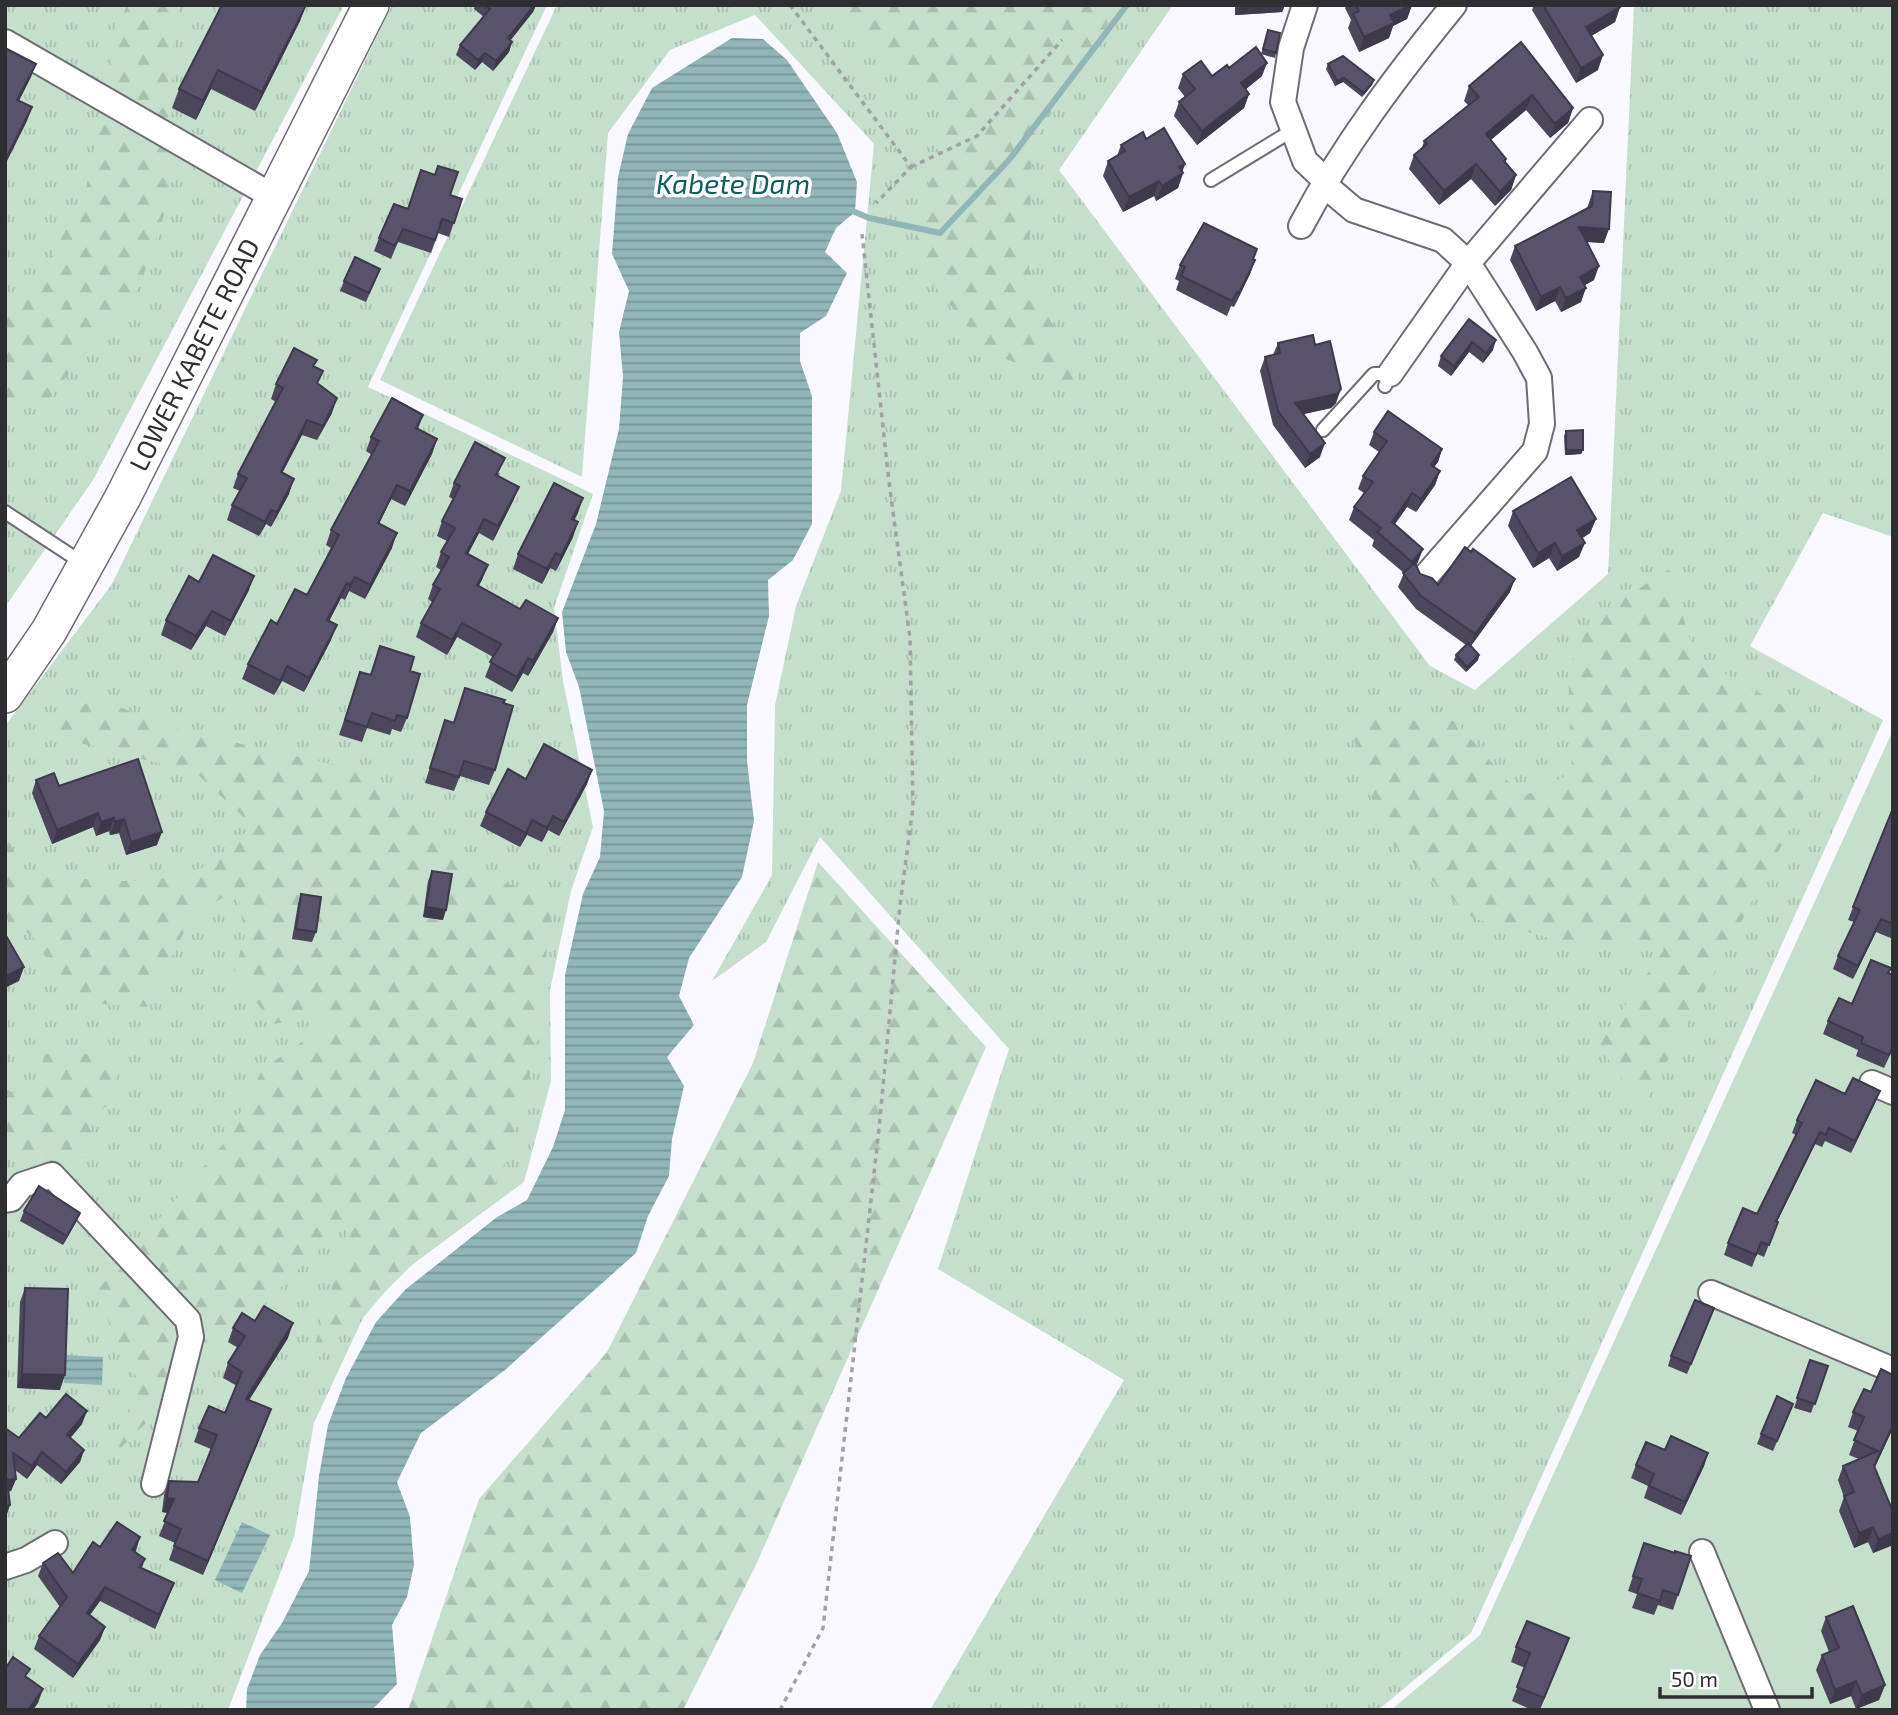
<svg xmlns="http://www.w3.org/2000/svg" width="1898" height="1715" viewBox="0 0 1898 1715" font-family="'Exo 2',sans-serif">
<style>
.grass{fill:url(#grass-tufts)}
.forest{fill:url(#forest-firs)}
.garden{fill:#c6dfcd}
.water{fill:url(#water-rules)}
.lines{fill:none;stroke-linecap:round;stroke-linejoin:round}
.stream{stroke:#91b6b8;stroke-width:6}
.service-casing{stroke:#6e6b75;stroke-width:16}
.minor-casing{stroke:#6e6b75;stroke-width:28}
.secondary-casing{stroke:#6e6b75;stroke-width:38}
.path{stroke:#a2a1a6;stroke-width:3.5;stroke-dasharray:5 5;stroke-linecap:butt}
.service{stroke:#fff;stroke-width:12}
.minor{stroke:#fff;stroke-width:24}
.secondary{stroke:#fff;stroke-width:35}
.wall{fill:#4d475c}
.shaded-wall{fill:#3e394b}
.building{fill:#59526b;stroke:#3e394b;stroke-width:2}
.labels{text-anchor:middle;stroke-width:7;stroke-linejoin:round;paint-order:stroke}
.street-label{font-size:26px;fill:#2f2e32;stroke:#fff}
.water-label{font-size:28px;font-style:italic;fill:#0d5d61;stroke:#fff}
</style>
<defs>
<pattern id="grass-tufts" width="24" height="20" patternUnits="userSpaceOnUse" patternTransform="scale(1.75)"><rect width="24" height="20" fill="#c6dfcd"/><path d="M3 7l-1-3M5 7V3M7 7l1-3M15 17l-1-3M17 17v-4M19 17l1-3" fill="none" stroke="#aac0b0"/></pattern>
<pattern id="forest-firs" width="22" height="20" patternUnits="userSpaceOnUse" patternTransform="scale(1.75)"><rect width="22" height="20" fill="#c6dfcd"/><path d="M5 1l3.5 6h-7zM16 11l3.5 6h-7z" fill="#aac0b0"/></pattern>
<pattern id="water-rules" width="6" height="5" patternUnits="userSpaceOnUse" patternTransform="scale(1.75)"><rect width="6" height="5" fill="#91b6b8"/><path d="M0 2.5h6" fill="none" stroke="#779496"/></pattern>
</defs>
<rect width="100%" height="100%" fill="#faf8ff"/>
<!-- grass -->
<path class="grass" d="M5 5H344L93 480 5 607Z
M392 5H547L368 387 593 494 554 608 563 681 593 827 571 891 550 990 551 1081 524 1182 401 1273 363 1318 314 1423 294 1537 228 1710H5V726L112 584Z
M557 5H1173L1059 170 1430 666 1475 690 1608 574 1634 5H1893V537L1823 513 1750 646 1883 720 1471 1633 1378 1710H930L1124 1380 938 1269 1009 1049 820 837 766 942 712 981 772 875 775 705 796 606 841 491 874 144 755 15 670 50 608 133 582 477 380 380Z"/>
<!-- forest -->
<path class="forest" d="M127 5H181L174 20 169 200 140 286 49 398 5 406V314L31 294 85 194 117 28Z
M835 5H1120L1032 144 1029 269 1083 391 987 351 912 257 946 108Z
M1670 569 1694 656 1777 703 1836 724 1785 839 1642 1109 1598 1044 1664 950 1563 941 1474 919 1383 835 1348 720 1455 721 1522 797 1572 773 1568 669 1593 617Z
M96 697 171 728 370 773 426 828 491 880 554 896 531 1070 502 1176 308 1368 354 1214 116 1453 137 1379 95 1293 224 1143 263 1069 342 1014 273 1024 234 973 245 936 237 889 192 916 147 1007 74 1002 32 936 5 918V819L18 869C78 880 155 892 212 863 226 855 240 837 252 825L196 773 42 733Z
M818 862 986 1047 755 1567 683 1710H408L479 1499 607 1352 753 1063Z
M44 1054H116L113 1102 86 1119 101 1158H47L5 1152V1089L35 1102Z"/>
<!-- garden -->
<path class="garden" d="M1893 730V1710H1391L1480 1635Z"/>
<!-- water -->
<path class="water" d="M732 38 763 39 787 60 837 133 857 182 855 212 836 228 825 252 847 273 826 316 800 333V361L812 396V524L793 560 768 580 769 616 747 705V761L754 821 742 877 689 958 679 996 694 1025 667 1057 684 1086 672 1139 669 1176 648 1216 636 1253 505 1370 421 1433 397 1482 410 1517 414 1565 407 1597 392 1625 397 1684 372 1710H246L247 1689 260 1655 282 1623 309 1571 319 1476 328 1425 346 1378 376 1322 406 1289 497 1217 527 1200 553 1147 565 1110V975L583 894 600 857 604 811 579 687 566 652 562 612 596 524 619 429 623 377 619 332 629 291 612 254 618 177 628 134 652 88Z
M65 1355 103 1357 102 1385 64 1383Z
M242 1522 270 1535 242 1593 215 1580Z"/>
<g class="lines">
<!-- stream -->
<path class="stream" d="M855 212 869 218 940 233 1009 160 1127 5"/>
<!-- service casing -->
<g class="service-casing">
<path id="service" d="M1211 180 1293 130
M1323 430 1374 374H1390L1385 386
M5 512 84 564"/>
</g>
<!-- minor casing -->
<g class="minor-casing">
<path id="minor" d="M1305 5 1291 48 1283 102 1305 161 1325 180 1328 188 1354 210 1443 240 1468 263 1525 352 1539 378 1542 424 1535 451 1425 577
M5 42 274 197
M1301 226C1343 146 1397 75 1454 5
M1390 374 1468 263 1590 120
M1872 1083 1893 1092
M5 1200 11 1199 22 1185 52 1175 188 1320 191 1337 154 1484
M1711 1293 1893 1370
M1702 1552 1767 1710
M5 1567 26 1560 55 1543"/>
</g>
<!-- secondary casing -->
<g class="secondary-casing">
<g id="secondary">
<path id="s1" d="M5 695 49 631 123 497 371 5"/>
</g>
</g>
<!-- path -->
<path class="path" d="M790 5 911 167 876 203
M911 167 977 136 1062 40
M780 1710 823 1628 879 1129 900 905 913 807 910 638 889 482 862 234"/>
<!-- service -->
<use href="#service" class="service"/>
<!-- minor -->
<use href="#minor" class="minor"/>
<!-- secondary -->
<use href="#secondary" class="secondary"/>
</g>
<!-- wall -->
<path class="wall" d="M306 5 300 21 255 111 211 89 196 120 172 108 179 89Z
M475 5H536L533 12 510 41 512 42 509 52 493 71 482 62 475 70 456 55 460 45 484 17 474 9Z
M1235 5H1285L1282 12 1235 15Z
M1346 5H1412L1407 19 1393 26 1389 38 1359 52 1348 28 1351 20 1345 8Z
M1534 5H1619L1620 7 1615 22 1591 36 1598 70 1576 83 1532 10Z
M1268 30 1276 53 1275 58 1261 54Z
M1521 42 1573 108 1568 123 1550 138 1526 110 1491 140 1506 159 1505 162 1516 175 1511 190 1495 206 1471 179 1439 205 1409 169 1414 155 1422 148 1424 141 1468 105 1464 101 1469 86Z
M1328 64 1374 80 1372 85 1362 97 1343 82 1335 86 1326 69Z
M1229 68 1262 76 1246 89 1249 94 1244 108 1197 145 1174 116 1179 102 1185 97 1178 88 1183 74 1212 76Z
M1146 139 1185 164 1182 172 1183 173 1178 188 1156 201 1154 196 1123 212 1103 176 1108 161 1117 156 1121 145Z
M435 175 450 195 462 199 449 237 438 233 431 253 398 242 391 259 374 251 379 238 408 208Z
M1593 191 1604 243 1587 242 1594 280 1584 285 1581 302 1561 312 1555 301 1536 311 1510 260 1515 246 1587 208Z
M1254 259 1255 260 1250 274 1234 307 1231 306 1227 316 1176 290 1179 281 1175 279 1180 265Z
M376 279 366 302 340 291 344 281Z
M1469 319 1493 350 1483 363 1469 352 1451 376 1438 366 1441 356Z
M1278 343 1315 345 1336 403 1331 408 1304 414 1320 457 1305 468 1273 425 1260 371 1265 357 1273 355Z
M314 366 318 384 332 413 317 440 302 435 282 473 289 494 271 527 266 524 259 536 227 520 232 505 240 491 233 488 238 474 276 402 271 399 276 384Z
M423 415 418 429 437 439 432 454 405 506 391 499 379 524 392 548 365 599 349 591 345 600 341 598 329 621 331 640 304 692 282 681 274 695 242 679 248 664 277 624 307 595 331 548 326 545 331 530 372 455 366 451 371 437Z
M1566 431 1583 450 1581 454 1565 455 1564 436Z
M1374 432 1442 449 1438 462 1434 467 1440 471 1435 485 1416 512 1407 507 1395 524 1418 562 1416 565 1420 574 1438 585 1510 592 1471 646 1479 655 1478 660 1466 672 1454 660 1456 655 1466 645 1416 609 1398 587 1404 573 1372 546 1374 540 1349 520 1354 507 1364 493 1358 489 1363 476 1379 452 1369 445Z
M500 473 498 476 519 487 513 501 493 541 479 533 468 554 488 565 479 586 520 609 558 618 553 632 528 676 523 673 512 692 485 677 493 657 457 637 447 655 416 637 421 623 432 602 428 599 433 585 441 570 436 567 441 552 447 541 437 536 442 521 453 499 449 497 454 483Z
M1513 511 1596 519 1590 533 1582 538 1579 557 1557 571 1549 558 1533 568 1508 526Z
M578 513 574 520 573 537 556 571 550 568 542 584 513 569 518 554Z
M199 582 249 590 225 636 206 626 191 650 161 635 166 620Z
M380 646 410 671 407 718 401 732 392 729 390 735 367 728 362 742 339 735 360 672 370 675Z
M465 688 505 700 495 770 489 785 460 776 454 791 425 783 445 720 453 723Z
M138 759 157 845 126 855 119 833 110 835 109 831 96 836 93 827 52 844 32 793 36 780 59 786Z
M592 770 587 784 559 836 548 830 542 842 527 835 520 847 480 826 486 812 526 779Z
M1893 808V939L1876 932 1853 979 1833 969 1838 956 1854 922 1848 920Z
M432 871 443 920 423 917 428 881Z
M301 894 316 932 312 942 292 939 298 904Z
M1889 974 1893 1049 1884 1068 1856 1056 1858 1050 1823 1034 1828 1021Z
M1880 1091 1875 1103 1851 1153 1825 1141 1822 1147 1815 1144 1777 1222H1778L1764 1257 1757 1254 1752 1267 1724 1255 1728 1243 1757 1214 1796 1135 1792 1133 1797 1120 1845 1094Z
M24 1211 80 1213 76 1222 63 1245 20 1221Z
M25 1288 60 1390 17 1388 20 1302Z
M1711 1317 1687 1374 1668 1366 1671 1356Z
M255 1321 288 1338 249 1400 271 1409 203 1575 169 1560 175 1543 159 1536 168 1513 162 1512 164 1495 169 1481 198 1482 211 1449 194 1442 199 1428 225 1413 237 1386 223 1378 228 1363 238 1348 228 1342 233 1328Z
M1810 1360 1828 1366 1811 1413 1794 1408Z
M1793 1404 1773 1451 1757 1444 1761 1434Z
M1853 1412 1893 1428 1875 1467 1893 1512V1545L1873 1553 1868 1542 1854 1548 1839 1511 1844 1497 1838 1480 1843 1466 1859 1459 1849 1455 1858 1431 1848 1427Z
M46 1418 82 1424 70 1438 84 1450 80 1462 61 1484 37 1465 27 1479 15 1470 16 1479 11 1491H8L10 1505 5 1517V1428L19 1438Z
M1665 1450 1708 1453 1704 1466 1681 1515 1644 1498 1648 1486 1631 1478 1636 1465Z
M1644 1543 1678 1595 1673 1610 1658 1605 1654 1615 1632 1608 1637 1594 1628 1591Z
M100 1547 135 1552 145 1559 142 1568 174 1583 155 1629 100 1601 90 1615 105 1627 100 1640 73 1678 34 1649 39 1636 60 1607 38 1576 43 1563 73 1573Z
M1826 1617 1885 1685 1879 1700 1856 1709 1851 1696 1830 1704 1816 1670 1822 1655 1829 1652 1821 1631Z
M1569 1638 1540 1710H1532L1512 1701 1525 1668 1511 1662 1516 1647Z"/>
<!-- shaded-wall -->
<path class="shaded-wall" d="M306 5 300 21 255 111 262 92Z
M534 5H536L533 12 504 48 508 38Z
M1239 5H1285L1282 12 1235 15Z
M1412 5 1407 19 1393 26 1389 38 1359 52 1364 37 1390 15Z
M1620 7 1615 22 1581 42 1586 27Z
M512 42 509 52 493 71 496 61Z
M485 53 482 62 475 70 478 60Z
M1603 55 1598 70 1576 83 1581 68Z
M1267 63 1262 76 1236 97 1241 83Z
M36 64 31 77 13 113 17 100Z
M218 70 211 89 196 120 203 101Z
M1344 78 1343 82 1335 86 1337 81Z
M1374 80 1372 85 1362 97 1364 93Z
M1249 94 1244 108 1197 145 1202 131Z
M1532 95 1526 110 1480 149 1486 134Z
M32 107 27 121 5 165V161Z
M1573 108 1568 123 1550 138 1555 124Z
M1185 164 1181 175 1183 173 1178 188 1156 201 1162 186 1179 167Z
M1476 164 1471 179 1439 205 1444 191Z
M1516 175 1511 190 1495 206 1500 192Z
M1159 181 1154 196 1123 212 1129 197Z
M1579 227 1609 229 1604 243 1574 241Z
M1255 260 1250 274 1234 307 1239 293Z
M1599 266 1594 280 1575 291 1580 277Z
M1560 287 1555 301 1536 311 1541 297Z
M1586 288 1581 302 1561 312 1566 298Z
M1496 340 1493 350 1483 363 1486 353Z
M1472 342 1469 352 1451 376 1454 366Z
M1341 389 1336 403 1331 408 1290 417 1295 403Z
M337 398 332 413 317 440 323 426Z
M307 420 302 435 275 487 281 472Z
M437 439 432 454 405 506 410 491Z
M1325 443 1320 457 1305 468 1310 454Z
M1442 449 1438 462 1426 478 1431 465Z
M1566 450H1583L1581 454 1565 455Z
M1440 471 1435 485 1416 512 1421 499Z
M294 479 289 494 271 527 277 512Z
M397 485 391 499 372 538 378 523Z
M519 487 513 501 493 541 498 526Z
M1412 493 1407 507 1387 535 1392 522Z
M583 498 578 513 567 534 572 519Z
M271 510 266 524 259 536 265 522Z
M484 519 479 533 461 567 466 553Z
M1596 519 1590 533 1572 545 1577 530Z
M578 522 573 537 556 571 561 556Z
M397 533 392 548 365 599 370 585Z
M1555 543 1549 558 1533 568 1538 553Z
M1585 543 1579 557 1557 571 1562 556Z
M1423 549 1418 562 1407 576 1412 562Z
M556 553 550 568 542 584 547 569Z
M488 565 482 580 471 599 477 585Z
M254 576 249 590 225 636 231 621Z
M355 577 349 591 345 600 350 585Z
M1515 579 1510 592 1470 647 1475 634Z
M347 583 341 598 322 635 327 620Z
M212 611 206 626 191 650 196 636Z
M558 618 553 632 528 676 533 661Z
M462 623 457 637 447 655 452 640Z
M337 625 331 640 304 692 309 678Z
M1479 655 1478 660 1466 672 1467 667Z
M528 658 523 673 512 692 517 677Z
M287 666 282 681 274 695 280 681Z
M592 770 587 784 559 836 564 822Z
M98 813 93 827 52 844 57 830Z
M553 816 548 830 542 842 547 828Z
M114 818 109 831 96 836 101 822Z
M124 819 119 833 110 835 115 822Z
M532 820 527 835 520 847 526 833Z
M162 832 157 845 126 855 131 842Z
M426 907 446 910 443 920 423 917Z
M1881 919 1876 932 1853 979 1858 966Z
M24 967 19 981 5 988V977Z
M1880 1091 1875 1103 1851 1153 1855 1141Z
M1820 1132 1815 1144 1771 1233 1776 1221Z
M80 1213 76 1222 63 1245 67 1236Z
M293 1323 288 1338 241 1413 246 1399Z
M22 1374 65 1375 60 1390 17 1388Z
M271 1409 266 1423 203 1575 208 1561Z
M87 1411 82 1424 62 1448 67 1435Z
M1893 1425V1428L1869 1480 1874 1466Z
M84 1450 80 1462 61 1484 66 1472Z
M42 1452 37 1465 27 1479 32 1466Z
M1708 1453 1704 1466 1681 1515 1685 1502Z
M16 1479 11 1491 5 1492 7 1480Z
M167 1498 174 1499 169 1513 162 1512Z
M10 1505 6 1517H5V1506Z
M1873 1527 1868 1542 1854 1548 1859 1533Z
M1893 1533V1545L1873 1553 1878 1539Z
M140 1537 136 1551 127 1564 132 1550Z
M174 1583 169 1596 155 1629 159 1615Z
M105 1587 100 1601 82 1626 87 1613Z
M105 1627 100 1640 73 1678 78 1664Z
M1569 1638 1564 1652 1539 1710Z
M1856 1681 1851 1696 1830 1704 1835 1690Z
M1885 1685 1879 1700 1856 1709 1862 1695Z
M43 1689 38 1703 33 1710H28Z"/>
<!-- building -->
<path class="building" d="M222 5H306L262 92 218 70 203 101 179 89Z
M485 5H534L508 38 512 42 496 61 485 53 478 60 460 45 490 9Z
M1356 5H1411L1390 15 1394 23 1364 37 1353 14 1359 11Z
M1543 5H1619L1620 7 1586 27 1603 55 1581 68Z
M1268 30 1280 33 1276 53 1263 49Z
M1521 42 1573 108 1555 124 1532 95 1486 134 1506 159 1504 161 1516 175 1500 192 1476 164 1444 191 1414 155 1427 144 1424 141 1479 97 1469 86Z
M1256 47 1267 63 1241 83 1249 94 1202 131 1179 102 1195 89 1183 74 1201 61 1212 76 1227 65 1229 68Z
M5 48 36 64 17 100 32 107 5 161Z
M1343 56 1374 80 1364 93 1344 78 1337 81 1328 64Z
M1164 128 1185 164 1179 167 1183 173 1162 186 1159 181 1129 197 1108 161 1125 151 1121 145 1143 132 1146 139Z
M438 166 458 172 450 195 462 199 454 223 442 219 435 240 403 229 395 246 379 238 394 204 408 209 421 170 435 175Z
M1593 191 1611 192 1609 229 1579 227 1599 266 1580 277 1586 288 1566 298 1560 287 1541 297 1515 246 1592 206Z
M1204 223 1257 249 1253 259 1255 260 1239 293 1237 292 1232 301 1181 276 1185 267 1180 265Z
M355 257 380 269 369 293 344 281Z
M1469 319 1496 340 1486 353 1472 342 1454 366 1441 356Z
M1313 335 1315 345 1330 341 1341 389 1337 394 1295 403 1325 443 1310 454 1278 411 1265 357 1280 353 1278 343Z
M294 348 317 360 313 366 323 371 317 383 337 398 323 426 307 420 281 472 294 479 277 512 271 510 265 522 232 505 247 478 238 474 283 388 276 384Z
M392 398 423 415 416 428 437 439 410 491 397 485 378 523 397 533 370 585 355 577 350 585 347 583 327 620 337 625 309 678 287 666 280 681 248 664 271 620 277 624 295 589 307 595 339 535 331 530 379 441 371 437Z
M1388 411 1442 449 1431 465 1440 471 1421 499 1412 493 1392 522 1423 549 1412 562 1377 532 1381 528 1354 507 1373 482 1363 476 1387 441 1374 432Z
M1583 430V450H1566V431Z
M475 442 505 458 496 475 519 487 498 526 484 519 466 553 488 565 477 585 520 609 526 600 558 618 533 661 528 658 517 677 490 662 501 644 462 623 452 640 421 623 440 589 433 585 449 557 441 552 455 528 442 521 460 486 454 483Z
M1571 477 1596 519 1577 530 1585 543 1562 556 1555 543 1538 553 1513 511Z
M554 483 583 498 572 519 578 522 561 556 556 553 547 569 518 554Z
M1465 547 1471 552 1473 549 1515 579 1475 634 1421 596 1403 573 1415 563 1420 574 1432 578 1438 585Z
M213 555 254 576 231 621 212 611 196 636 166 620 189 576 199 582Z
M1468 643 1479 655 1467 667 1456 655Z
M380 646 414 657 410 671 420 674 407 718 397 715 395 721 372 713 367 727 345 720 360 672 371 675Z
M465 688 505 700 503 703 513 706 495 770 464 761 459 777 430 768 445 720 454 723Z
M544 744 592 770 564 822 553 816 547 828 532 820 526 833 486 812 508 769 526 779Z
M138 759 162 832 131 842 124 819 115 822 114 818 101 822 98 813 57 830 36 780 54 773 59 786Z
M1893 808V924L1881 919 1858 966 1838 956 1860 910 1853 907Z
M432 871 452 874 446 910 426 907Z
M301 894 321 897 316 932 296 929Z
M5 934 24 967 5 977Z
M1871 960 1891 968 1888 973 1893 975V1046L1889 1055 1861 1043 1863 1037 1828 1021 1839 998 1852 1004Z
M1853 1078 1880 1091 1855 1141 1829 1128 1826 1135 1820 1132 1776 1221 1778 1222 1769 1245 1761 1242 1756 1255 1728 1243 1743 1208 1757 1214 1802 1123 1797 1120 1816 1080 1845 1094Z
M39 1186 80 1213 67 1236 24 1211Z
M25 1288 68 1289 65 1375 22 1374Z
M1695 1300 1714 1308 1691 1364 1671 1356Z
M264 1306 293 1323 246 1399 271 1409 208 1561 174 1546 181 1529 164 1521 174 1499 167 1498 169 1481 198 1482 217 1435 199 1428 209 1406 225 1413 242 1372 228 1363 245 1336 233 1328 242 1313 255 1321Z
M1810 1360 1828 1366 1815 1404 1797 1398Z
M1881 1369 1893 1375V1425L1874 1466 1893 1512V1533L1878 1539 1873 1527 1859 1533 1844 1496 1854 1492 1843 1466 1878 1451 1854 1440 1864 1417 1853 1412 1864 1389 1871 1392Z
M66 1394 87 1411 67 1435 84 1450 66 1472 42 1452 32 1466 13 1453 16 1479 7 1480 10 1505 5 1506V1428L19 1438 40 1413 46 1418Z
M1777 1396 1793 1404 1777 1441 1761 1434Z
M1671 1436 1708 1453 1685 1502 1649 1486 1654 1474 1636 1465 1646 1442 1665 1450Z
M117 1522 140 1537 132 1550 145 1559 139 1567 174 1583 159 1615 105 1587 87 1613 105 1627 78 1664 39 1636 67 1597 43 1563 58 1553 73 1573 93 1542 100 1547Z
M1644 1543 1675 1553V1551L1691 1556 1678 1595 1663 1590 1660 1601 1637 1593 1642 1579 1633 1576Z
M1853 1606 1885 1685 1862 1695 1856 1681 1835 1690 1822 1655 1839 1648 1826 1617Z
M1527 1621 1569 1638 1544 1698 1517 1687 1530 1653 1516 1647Z
M13 1657 30 1669 25 1676 43 1689 28 1710H5V1669Z"/>
<g class="labels">
<!-- street labels -->
<g class="street-label">
<text dy="9" stroke="none"><textPath href="#s1" startOffset="390">LOWER KABETE ROAD</textPath></text>
</g>
<!-- water labels -->
<g class="water-label">
<text x="733" y="194">Kabete Dam</text>
</g>
</g>
<!-- border -->
<rect width="1898" height="1715" fill="none" stroke="#2f2e32" stroke-width="14"/>
<!-- scale -->
<path d="M1660 1687v10h152v-10" fill="none" stroke="#2f2e32" stroke-width="3.5"/>
<text x="1671" y="1687" font-size="21" fill="#2f2e32" stroke="#ffffff" stroke-width="5" paint-order="stroke">50 m</text>
</svg>
